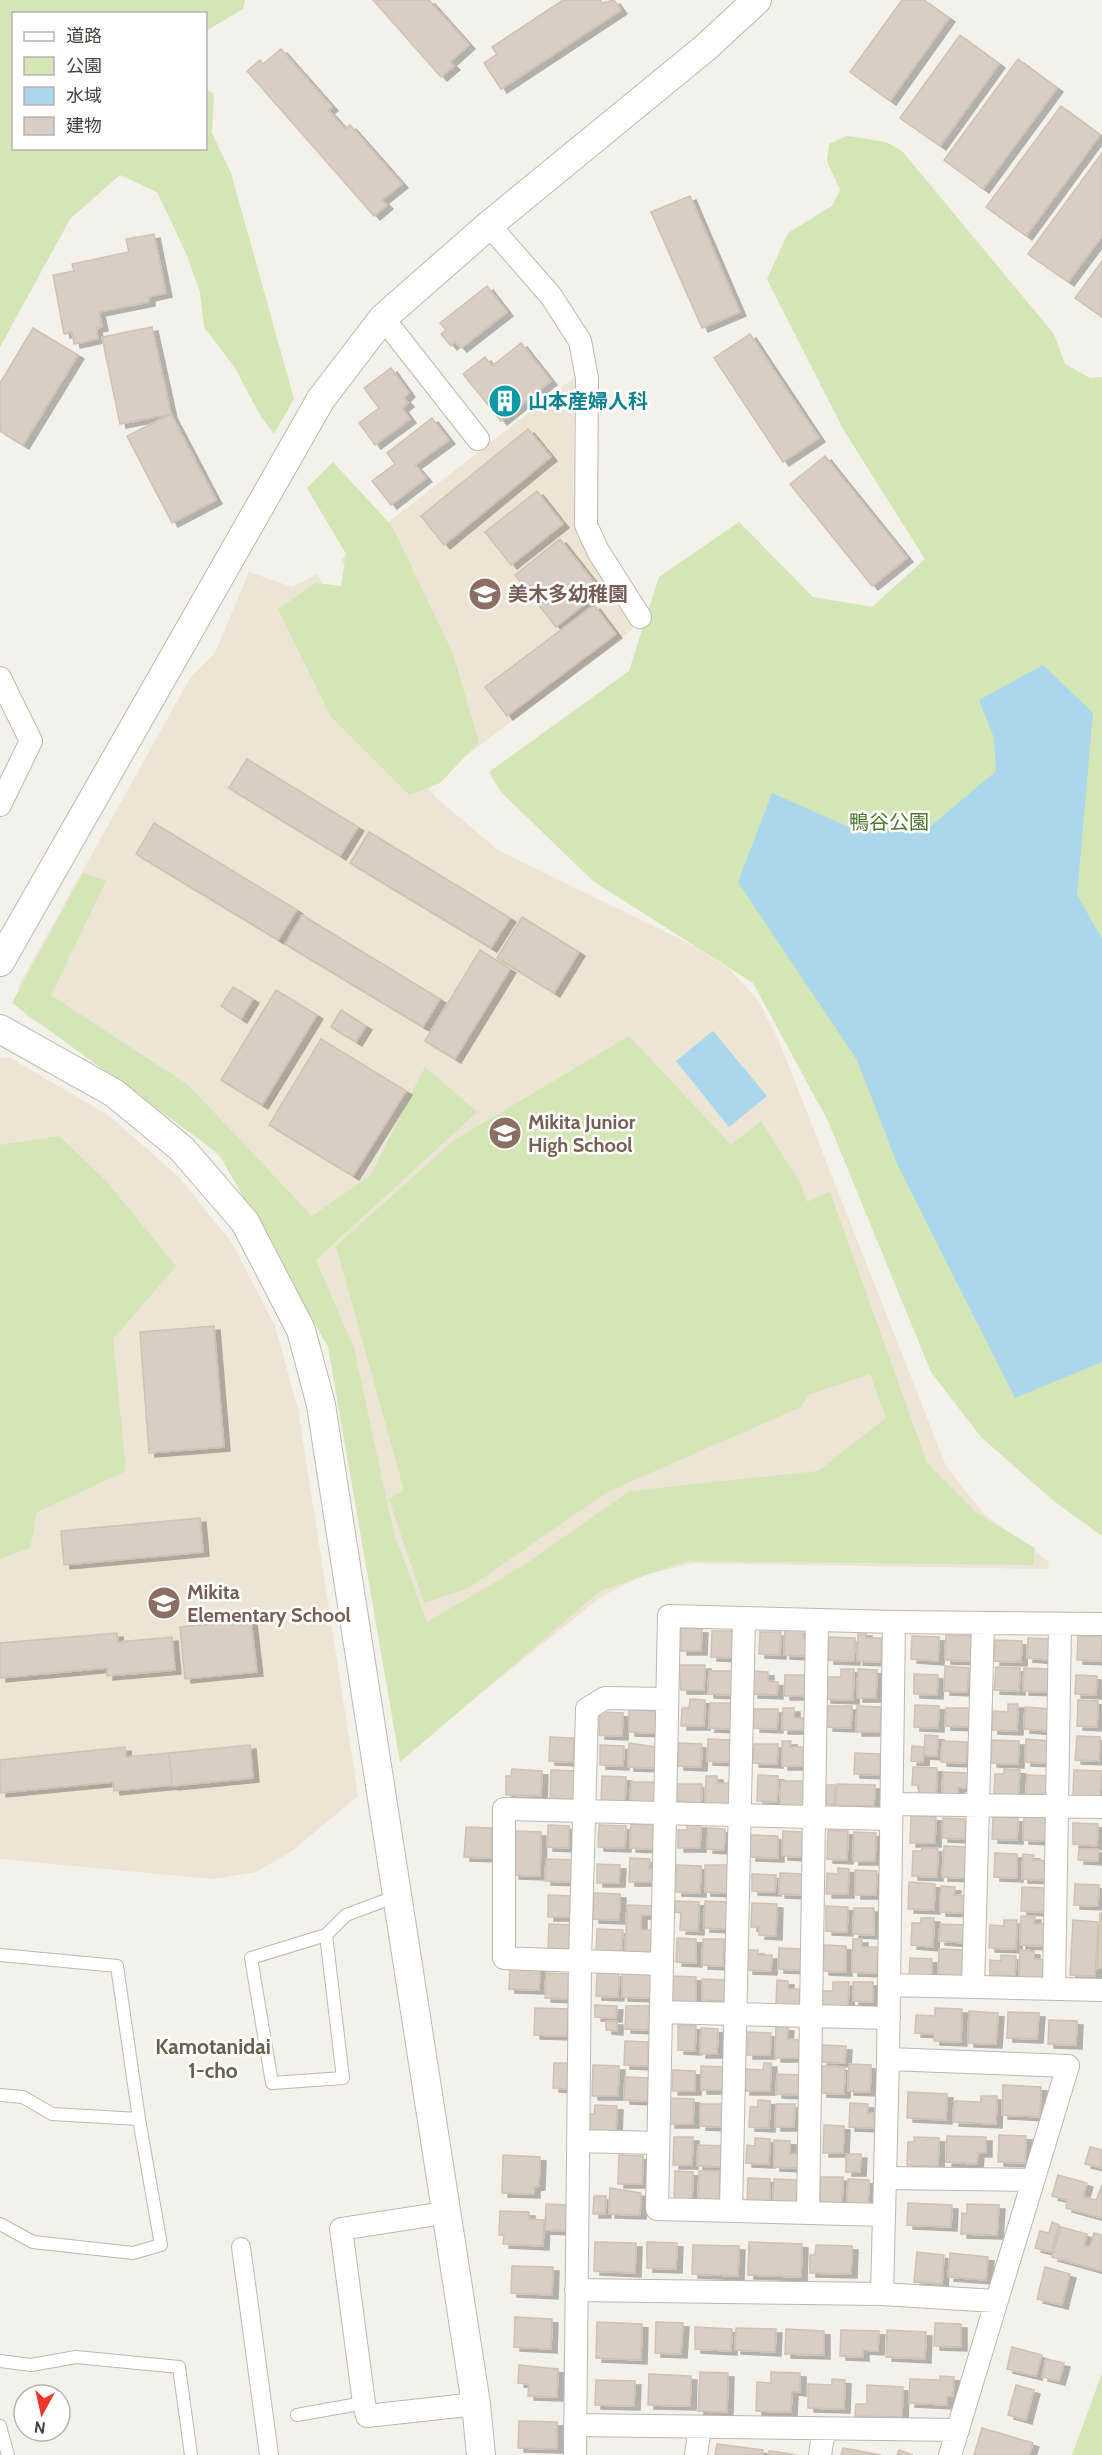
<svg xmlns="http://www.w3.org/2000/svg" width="1102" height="2455" viewBox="0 0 1102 2455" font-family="Cabin,'Noto Sans JP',sans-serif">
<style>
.education{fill:#ece4d5}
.green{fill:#d4e5b6}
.water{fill:#abd7ec}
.building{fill:#d8cec3;stroke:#cfc2b4;stroke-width:1.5;filter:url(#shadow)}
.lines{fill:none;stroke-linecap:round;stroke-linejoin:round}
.service-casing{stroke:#bfb7ad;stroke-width:14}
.pedestrian-casing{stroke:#bfb7ad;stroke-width:20}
.minor-casing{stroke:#bfb7ad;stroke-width:24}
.tertiary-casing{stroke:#bfb7ad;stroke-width:30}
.service{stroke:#fff;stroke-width:12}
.pedestrian{stroke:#fff;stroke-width:18}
.minor{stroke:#fff;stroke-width:22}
.tertiary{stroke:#fff;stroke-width:28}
.labels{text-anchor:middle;stroke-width:5;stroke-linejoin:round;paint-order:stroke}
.culture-label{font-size:20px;font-weight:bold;fill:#0d838f;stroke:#fff;text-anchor:start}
.education-label{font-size:20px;font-weight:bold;fill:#785e54;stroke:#fff;text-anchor:start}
.park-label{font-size:20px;fill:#50772f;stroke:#fff}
.neighbourhood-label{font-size:21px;font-weight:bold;fill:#6a5e50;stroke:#fff}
</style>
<defs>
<filter id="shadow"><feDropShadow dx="6" dy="4" stdDeviation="0" flood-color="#0004"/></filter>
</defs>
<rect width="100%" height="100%" fill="#f4f0ea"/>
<!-- education -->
<path class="education" d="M575 377 573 494 576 527 588 555 633 629 450 768 412 712 341 559Z
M249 572 292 587 318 574 378 718 435 797 498 850 696 947 730 970 758 1000 778 1039 946 1466 984 1514 1049 1562 1047 1569 693 1563 643 1575 601 1597 402 1757 330 1340 239 1176 151 1089 26 1016 18 987 190 678 215 653Z
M9 1057 108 1115 177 1175 232 1243 275 1326 298 1409 358 1796 292 1851 256 1872 212 1879 0 1859V1058Z"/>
<!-- green -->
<path class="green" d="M0 0H245L243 9 206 31V14H14V148H206V89L214 94 212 133 231 173 294 399 274 434 260 415 235 368 204 327 200 292 186 253 157 192 120 175 70 219 0 347Z
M847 136 886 142 902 151 1054 334 1065 364 1090 378 1102 377V1536L1055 1502 981 1437 931 1372 828 1121 753 983 593 881 501 792 489 772 629 671 659 577 739 522 813 597 872 607 925 559 843 429 767 279 788 233 832 206 840 190 827 161 829 144Z
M333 462 392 526 453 654 479 742 440 783 409 795 331 717 278 609 316 583 341 586 346 554 307 488Z
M83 873 106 881 51 995 188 1085 312 1216 370 1176 425 1067 477 1112 316 1260 354 1348 394 1534 427 1622 521 1567 630 1491 818 1471 886 1418 870 1374 808 1395 801 1407 609 1491 468 1588 424 1603 389 1499 404 1490 336 1246 453 1141 629 1036 731 1145 761 1121 800 1183 807 1202 830 1192 927 1463 977 1513 1035 1548 1033 1565 687 1561 600 1591 400 1762 328 1347 219 1154 12 1003Z
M59 1136 107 1182 176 1266 113 1339 126 1471 37 1512 30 1548 0 1559V1145Z
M1102 2373V2455H1072L1101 2376Z"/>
<!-- water -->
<path class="water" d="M1043 665 1093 713 1077 895 1102 939V1362L1015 1398 898 1166 857 1060 738 882 772 793 858 831 931 826 996 771 994 738 979 700Z
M713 1031 767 1096 729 1127 676 1061Z"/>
<!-- building -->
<path class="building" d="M373 0H429L469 45 450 62 454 66 441 77Z
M563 0H600L602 3 614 0 621 10 501 89 484 63 497 54 492 47Z
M902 0H924L949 18 890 101 850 72Z
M960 35 999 64 940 146 900 118Z
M281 49 332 107 328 110 345 129 350 125 402 184 382 200 387 205 374 216 247 71 260 60 263 64Z
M1018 59 1057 88 983 189 944 160Z
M1061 106 1100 135 1026 236 986 207Z
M1102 153V236L1068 282 1028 254Z
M690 196 740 312 702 328 651 212Z
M154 234 166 293 149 297V302L99 312 102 327 96 328 98 339 74 344 72 332 64 334 53 275 74 271 72 264 129 252 126 239Z
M1102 261V317L1075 298Z
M487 286 507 312 461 348 455 342 451 346 441 334 446 330 440 323Z
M152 327 171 414 120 424 102 337Z
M33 328 78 355 23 445 0 431V383Z
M750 334 819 438 783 462 714 358Z
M521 343 551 381 501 421 463 374 485 357 492 366Z
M391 368 409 393 404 398 408 403 402 408 410 419 375 445 359 423 379 408 364 388Z
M171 414 216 500 172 523 127 436Z
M432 418 449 440 415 465 426 478 391 505 372 481 395 464 387 453Z
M528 429 551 457 444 545 421 516Z
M825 456 907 558 872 586 790 484Z
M537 491 563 524 511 565 485 532Z
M560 539 601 591 556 627 515 575Z
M594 605 616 634 507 716 485 687Z
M247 759 358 827 340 856 229 788Z
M154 823 297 910 278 940 136 854Z
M369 832 510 918 491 948 350 863Z
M302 915 440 999 423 1027 285 944Z
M522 917 579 952 554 993 497 958Z
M480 950 510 969 455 1059 425 1041Z
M233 987 253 999 241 1019 221 1006Z
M276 990 317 1015 262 1105 221 1080Z
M341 1010 366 1026 356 1042 331 1027Z
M321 1039 406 1091 353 1176 269 1125Z
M214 1326 224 1447 149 1453 140 1332Z
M200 1518 203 1552 64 1565 61 1531Z
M251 1620 257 1672 185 1679 180 1627Z
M681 1628 702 1629 701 1651H681Z
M785 1629 803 1630V1638H809L808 1656 784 1655Z
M712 1631H735L734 1658 711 1657Z
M760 1632H781L780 1655 759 1654Z
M858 1632H866V1638H882L881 1662 857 1661Z
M117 1633 118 1642 172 1637 175 1670 107 1676V1668L0 1678V1643Z
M946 1635 972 1636 971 1661 945 1660Z
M912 1636 939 1637 938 1661 911 1659Z
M1078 1636 1102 1637 1101 1661 1077 1660Z
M829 1637 855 1638 854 1661 828 1660Z
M1028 1638 1050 1639 1049 1660 1027 1658Z
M995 1640 1022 1641 1021 1662 994 1661Z
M679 1665H705L704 1690H681Z
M945 1666 969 1668 967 1692 944 1691Z
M996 1667 1020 1668 1019 1691 994 1690Z
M1024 1668 1050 1669 1049 1692 1023 1691Z
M841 1669H854L853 1700 825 1699 826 1677H841Z
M858 1669 877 1670 876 1698H857Z
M709 1671H734V1695L708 1694Z
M753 1671 768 1672V1681L778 1682 777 1695 752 1694Z
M914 1674 938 1675 937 1695 914 1694Z
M785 1675H808L807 1696H784Z
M1076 1675 1097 1676 1096 1695 1075 1694Z
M690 1699 705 1700 704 1726H681L682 1708H689Z
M1078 1700 1098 1701 1097 1727 1077 1726Z
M710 1703H734L733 1729 709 1728Z
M1008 1704H1018L1017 1731 992 1730 993 1711 1008 1712Z
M915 1705 939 1706 938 1728 914 1727Z
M828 1706H852L851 1728 827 1727Z
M857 1706 881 1707 880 1732H856Z
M1025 1707 1052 1709 1051 1731 1024 1729Z
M629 1708 658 1712 657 1733 629 1732Z
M783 1708H794V1718H807V1730H782Z
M946 1708H971L970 1727 945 1726Z
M754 1709H778L777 1729 754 1728Z
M600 1712 623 1713 622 1736 599 1735Z
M925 1735 938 1736 937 1756 924 1755Z
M1077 1736 1100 1737 1099 1761 1075 1760Z
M550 1737 574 1738 573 1762 549 1761Z
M708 1739 730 1740V1762L707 1761Z
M1026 1739 1051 1741 1050 1763 1025 1762Z
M992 1740 1019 1741 1018 1764 991 1763Z
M782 1741H791L790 1747H806L805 1766H782Z
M942 1741 967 1742 966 1763 941 1762Z
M629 1743 656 1747 655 1768 628 1767Z
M678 1743 702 1744 701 1767 678 1766Z
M754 1744H778L777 1764 753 1763Z
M250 1745 253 1778 172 1786 169 1753Z
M600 1745 624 1746 623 1766 600 1765Z
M912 1746 924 1747 923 1762 911 1761Z
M125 1747 126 1757 169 1753 172 1785 114 1791 113 1782 0 1793V1760Z
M855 1753 880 1754V1775L854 1774Z
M913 1767 937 1768 936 1799H918L919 1785H912Z
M512 1769 542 1771 541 1796 506 1795V1776H511Z
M1004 1769 1020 1770 1018 1795 994 1794 995 1774H1004Z
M551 1770 576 1771 575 1799 550 1798Z
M1074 1770 1101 1771 1100 1797 1073 1796Z
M943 1772 968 1773 967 1788 958 1787V1797L942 1796Z
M758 1775 778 1776 777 1802 757 1801Z
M1027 1775 1051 1776 1050 1795 1026 1794Z
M602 1776 626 1777 625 1802H601Z
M706 1776H717V1783H731L730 1806H705Z
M781 1781H806L805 1806 780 1805Z
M631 1782H655V1804H630Z
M677 1784H702L701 1808H687V1801H677Z
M837 1784 875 1785 874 1806 836 1805Z
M826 1785H835L834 1805 826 1804Z
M911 1815 936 1817 935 1843H910Z
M1024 1815 1047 1816 1046 1841 1023 1840Z
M993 1817 1018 1818 1017 1840 992 1839Z
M943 1818 965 1819V1839L942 1838Z
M1073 1823 1098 1824 1097 1846 1073 1844Z
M631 1824 653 1825V1849L630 1848Z
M687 1824H701L700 1848H678V1830H687Z
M548 1825 569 1826V1848L547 1847Z
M599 1825 626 1826 625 1848 598 1847Z
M466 1827 492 1828 491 1858 464 1857Z
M708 1828 725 1829 724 1850 707 1849Z
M828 1830 848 1831 847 1860 827 1859Z
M515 1831 541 1832 540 1876 513 1875Z
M783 1831 803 1832 802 1857 782 1856Z
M854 1832 876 1833 875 1861H853Z
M751 1835 778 1836V1858L750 1857Z
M944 1846 968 1847 967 1878 942 1877Z
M922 1848H938L937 1877 912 1876 913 1851H921Z
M1079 1849H1098V1861L1078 1860Z
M995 1853 1017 1854V1878L994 1877Z
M1023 1854 1034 1855 1033 1860 1051 1861 1050 1880 1022 1879Z
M630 1858 650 1859 649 1869H657L656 1882H629Z
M546 1859 575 1860 574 1882 545 1881Z
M597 1864 620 1865 619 1883H597Z
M677 1865 701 1866 700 1893 676 1892Z
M705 1865H728L727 1893 705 1892Z
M838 1868 849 1869 848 1894H826L827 1873 838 1874Z
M855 1870 877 1871 876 1895H855Z
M780 1873 803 1874 802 1895 779 1894Z
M752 1874 776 1875 775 1892 752 1891Z
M909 1882 935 1884 934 1910 908 1909Z
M1075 1884 1099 1885 1098 1906 1074 1905Z
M941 1886 955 1887 954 1895 966 1896 965 1913 940 1912Z
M1022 1887 1046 1888 1045 1912 1021 1911Z
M594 1893 620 1894 619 1920 593 1919Z
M548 1895 571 1896 570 1917H548Z
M675 1901 699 1902 698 1931 680 1930 681 1913 675 1912Z
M705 1901 728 1902 727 1929 704 1928Z
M752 1903 777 1904 776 1936 759 1935V1927H751Z
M627 1905 653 1906V1915H641V1930H652V1955L625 1954Z
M826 1906 848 1907 847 1932 826 1931Z
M854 1908H874V1935L853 1934Z
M1100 1913H1102V1968H1098Z
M1021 1916H1035L1034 1924H1048L1047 1946 1020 1945Z
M921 1918H934L933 1947 911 1945 912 1923H921Z
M1004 1920H1017L1016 1949 989 1948 990 1925 1004 1926Z
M1073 1920 1098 1922 1095 1976 1070 1975Z
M549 1924 572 1925 571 1949 548 1948Z
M940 1924 966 1925 965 1943 939 1941Z
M597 1929 623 1930 621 1955 596 1954Z
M677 1938 696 1939V1963L676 1962Z
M703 1939H724L723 1966 702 1965Z
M853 1939H862V1947H878L877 1973 852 1972Z
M824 1945 846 1946V1972L823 1971Z
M779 1948 803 1949V1970L778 1969Z
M939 1949 966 1950 965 1977 938 1975Z
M748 1950H758V1955H772L771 1971 747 1970Z
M1020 1950 1034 1951V1959L1046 1960 1045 1980 1019 1978Z
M1001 1955 1016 1956 1015 1976 990 1975V1960L1001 1961Z
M910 1958 932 1959 931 1979 909 1978Z
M510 1966 540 1968 539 1990 509 1989Z
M622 1970 652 1971V1998L622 1997Z
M546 1973 569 1974 568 1999 545 1998Z
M597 1973H619L618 1997 596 1996Z
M671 1976 696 1977V2002L670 2001Z
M702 1979 725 1980 724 2001 702 2000Z
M777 1980 788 1981V1989H803V2005L776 2004Z
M833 1982H849L848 2006 819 2005V1991H833Z
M853 1982H873V2002L853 2001Z
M595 2005 617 2006 616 2018 595 2017Z
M626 2006H649L648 2030 625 2029Z
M535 2008 568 2009 567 2036 534 2035Z
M935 2008 962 2009 961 2042 934 2041V2034L915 2033 916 2015 935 2016Z
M969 2011 998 2013 996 2044 968 2043Z
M1008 2012 1039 2013 1037 2039 1007 2038Z
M1049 2020 1077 2021 1076 2045 1048 2044Z
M606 2021H617V2031L606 2030Z
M678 2025 696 2026 695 2051 678 2050Z
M776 2026 788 2027 787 2039 800 2040 799 2058H775Z
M701 2028 718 2029 717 2054H700Z
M748 2032 771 2033 770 2055H747Z
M625 2041 648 2042V2066L624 2065Z
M822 2045 846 2046 845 2063 821 2062Z
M554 2063H569L568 2089 553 2088Z
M764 2063H771L770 2091H744L745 2069 763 2070Z
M849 2064 871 2065 870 2092 848 2091Z
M593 2065 619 2066 618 2096H592Z
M701 2066 725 2067 724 2090H701Z
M822 2066 845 2067 844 2094 821 2093Z
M673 2070 695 2071V2091H672Z
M777 2074 800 2075 799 2095 776 2094Z
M625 2077 648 2078V2101L624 2100Z
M1003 2085 1041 2087 1040 2117 1002 2115Z
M908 2092 947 2094 946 2120 907 2118Z
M981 2096H997L996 2124 953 2122 954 2101 981 2102Z
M670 2098 694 2099 693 2124H669Z
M758 2100 770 2101 769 2128 749 2127 750 2107H758Z
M850 2103 868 2104 867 2113H874V2128L849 2127Z
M700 2104H722L721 2127 700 2126Z
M776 2104H795L794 2127H775Z
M595 2105 617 2106 616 2134 590 2133V2114H594Z
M824 2125 844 2126 843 2153H823Z
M999 2135 1026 2136 1025 2163 998 2162Z
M947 2136 986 2137V2153H978L977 2164 946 2162Z
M674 2137H693L692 2165H673Z
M914 2137 939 2138 938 2166 907 2165 908 2142H914Z
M755 2138 770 2139 769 2164 746 2163 747 2145 755 2146Z
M774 2140 790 2141V2154H799L798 2168 774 2167Z
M698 2145 723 2146 722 2167 697 2166Z
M1090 2147 1102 2150V2168L1085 2164Z
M846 2154H861L860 2172H846Z
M503 2155 540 2157 539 2186 534 2187V2194L502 2193Z
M619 2155 643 2156 642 2184H618Z
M675 2171 693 2172 692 2202 674 2201Z
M699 2171H720L719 2204 698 2203Z
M1058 2175 1087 2183 1083 2197 1096 2200 1102 2185V2218L1066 2208 1067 2200 1052 2196Z
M821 2177H843L842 2204 820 2203Z
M748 2178 770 2179V2204L747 2203Z
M774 2179 798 2180 797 2202 773 2201Z
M848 2179 869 2180 868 2205 847 2204Z
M610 2188 641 2193 640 2215 609 2214Z
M594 2196H606L605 2214H593Z
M908 2203 952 2205 951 2227 907 2225Z
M546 2204 567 2205 566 2231 545 2230Z
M967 2204 999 2205 997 2235 961 2234 962 2213 967 2214Z
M500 2211 529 2212V2219L544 2220 543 2246 503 2244 504 2235H499Z
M1052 2222 1059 2225 1051 2252 1035 2248 1040 2231 1049 2233Z
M1061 2227 1087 2234 1084 2246 1090 2247 1094 2233 1102 2235V2271L1052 2257Z
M595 2242 636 2243 635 2273 594 2271Z
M647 2242 677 2243 676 2269 647 2268Z
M749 2242 802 2244 801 2277 748 2275Z
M693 2245 739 2246 738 2276 692 2274Z
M816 2245 852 2246 851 2274 810 2273V2255H815Z
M917 2252 944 2255 942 2284 914 2282Z
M950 2253 988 2257 986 2280 948 2277Z
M512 2266 553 2267 552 2295 511 2293Z
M1045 2267 1070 2274 1062 2305 1037 2299Z
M515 2317 552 2319 551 2349 514 2347Z
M597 2322 642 2324 641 2360 596 2358Z
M656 2322 683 2323 681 2354 655 2353Z
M935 2323 961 2324V2347L934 2346Z
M695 2327 732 2329 731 2351 695 2349Z
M736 2328 776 2329 775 2352 735 2350Z
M786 2329 824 2331V2355L785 2354Z
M841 2330 879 2331 878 2351 863 2350V2357L840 2356Z
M887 2330 926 2332 925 2359 886 2357Z
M1012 2347 1042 2355 1036 2376 1007 2369Z
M1046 2359 1064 2363 1059 2381 1042 2377Z
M519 2365 558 2369 557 2397 528 2396 529 2384 518 2383Z
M700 2372 728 2373 727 2412 698 2411Z
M771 2372 800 2373V2392L792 2391 791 2412 756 2411 757 2382 771 2383Z
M649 2374 691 2376 690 2406 648 2405Z
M940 2376 954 2377 953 2396H947V2405L909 2403 910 2379 940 2380Z
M832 2379 845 2380 844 2409 808 2408V2384L832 2385Z
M596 2380 635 2381 634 2406 595 2405Z
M867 2385 903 2387 902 2417 855 2416 856 2404H867Z
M1016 2385 1034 2390 1026 2420 1008 2415Z
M519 2421 557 2422V2449L518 2448Z
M982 2428 1033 2443 1029 2455H974Z
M717 2444 763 2450 762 2455H715Z
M843 2448 881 2455H841Z
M899 2450 913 2455H897Z
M769 2451 778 2452 796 2455H768Z"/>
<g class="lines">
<!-- service casing -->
<g class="service-casing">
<path id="service" d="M326 1935 343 2078 272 2083 251 1958 326 1935 346 1915 397 1896
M0 1955 117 1966 139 2119 52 2114 23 2097 0 2095
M0 2224 33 2242 133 2253 161 2245 139 2119
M0 2361 31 2365 76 2357 179 2367 191 2455
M297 2415 364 2403
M0 2426 8 2455"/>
</g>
<!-- pedestrian casing -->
<g class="pedestrian-casing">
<path id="pedestrian" d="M241 2247 269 2455"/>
</g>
<!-- minor casing -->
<g class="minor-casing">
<path id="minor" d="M489 225 551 296 580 341 587 378 586 525 598 551 640 617
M383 318 478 439
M0 678 31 741 0 805
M892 1804 1102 1807
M662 1964 504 1958V1809L891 1819
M889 1985 1102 1990
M973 1987 983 1623
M1054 1989 1060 1624
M661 2012 889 2018
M888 2059 1068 2066 950 2455
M578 2141 658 2143
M885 2178 1032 2180
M731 2211 744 1618
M444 2213 341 2229 364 2403 367 2416 476 2404
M808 2213 817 1620
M884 2215 657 2209 669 1616 894 1622 1102 1624
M576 2290 882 2294 995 2301
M882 2294 888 2059 894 1622
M575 2425 958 2430
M575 2455 580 1961 587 1709 605 1698 667 1699
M696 2455 700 2427
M820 2455 824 2429"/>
</g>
<!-- tertiary casing -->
<g class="tertiary-casing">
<path id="tertiary" d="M0 962 321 399 383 318 489 225 705 48 757 0
M0 1029 114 1093 182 1149 245 1222 301 1330 321 1405 476 2404 481 2455"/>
</g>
<!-- service -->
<use href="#service" class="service"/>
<!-- pedestrian -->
<use href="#pedestrian" class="pedestrian"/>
<!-- minor -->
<use href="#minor" class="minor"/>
<!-- tertiary -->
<use href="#tertiary" class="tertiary"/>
</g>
<!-- icons -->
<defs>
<g id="building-disc" transform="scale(1.725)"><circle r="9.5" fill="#0f9aa8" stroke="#fff"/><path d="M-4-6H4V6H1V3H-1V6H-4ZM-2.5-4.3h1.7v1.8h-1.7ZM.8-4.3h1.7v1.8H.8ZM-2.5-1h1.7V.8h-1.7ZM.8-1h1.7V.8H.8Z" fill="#fff"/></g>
<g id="school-disc" transform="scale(1.725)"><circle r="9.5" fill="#8d6e63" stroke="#fff"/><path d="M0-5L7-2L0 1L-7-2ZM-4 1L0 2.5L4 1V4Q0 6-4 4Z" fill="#fff"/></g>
</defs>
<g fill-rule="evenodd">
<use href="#building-disc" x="505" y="401"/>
<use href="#school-disc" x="485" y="594"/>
<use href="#school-disc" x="505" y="1133"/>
<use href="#school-disc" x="164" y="1603"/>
</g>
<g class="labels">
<!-- culture labels -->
<g class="culture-label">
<text x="528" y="408">山本産婦人科</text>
</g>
<!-- education labels -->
<g class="education-label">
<text x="508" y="601">美木多幼稚園</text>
<text x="528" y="1129">Mikita Junior<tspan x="528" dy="23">High School</tspan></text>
<text x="187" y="1599">Mikita<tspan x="187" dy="23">Elementary School</tspan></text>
</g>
<!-- park labels -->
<g class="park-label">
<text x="889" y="829">鴨谷公園</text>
</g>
<!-- neighbourhood labels -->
<g class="neighbourhood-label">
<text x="213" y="2054">Kamotanidai<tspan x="213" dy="24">1-cho</tspan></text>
</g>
</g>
<!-- legend -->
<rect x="12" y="12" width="195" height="138" fill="#ffffff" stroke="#b6b3b0" stroke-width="1.5"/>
<rect x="24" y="32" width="30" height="9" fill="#ffffff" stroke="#b6b3b0" stroke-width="1.5"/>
<text x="66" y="42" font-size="18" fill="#484139">道路</text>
<rect x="24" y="57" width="30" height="18" fill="#d4e5b6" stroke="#b6b3b0" stroke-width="1.5"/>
<text x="66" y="72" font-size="18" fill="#484139">公園</text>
<rect x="24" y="87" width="30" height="18" fill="#abd7ec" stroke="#b6b3b0" stroke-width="1.5"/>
<text x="66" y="102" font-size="18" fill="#484139">水域</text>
<rect x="24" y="117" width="30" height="18" fill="#d8cec3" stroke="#b6b3b0" stroke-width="1.5"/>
<text x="66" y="132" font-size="18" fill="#484139">建物</text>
<!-- north arrow -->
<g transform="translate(42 2413) rotate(188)"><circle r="28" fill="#ffffff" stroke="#b6b3b0" stroke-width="1.5"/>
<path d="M0-4.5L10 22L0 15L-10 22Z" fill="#ed3629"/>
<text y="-9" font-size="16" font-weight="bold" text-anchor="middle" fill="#484139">N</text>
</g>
</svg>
